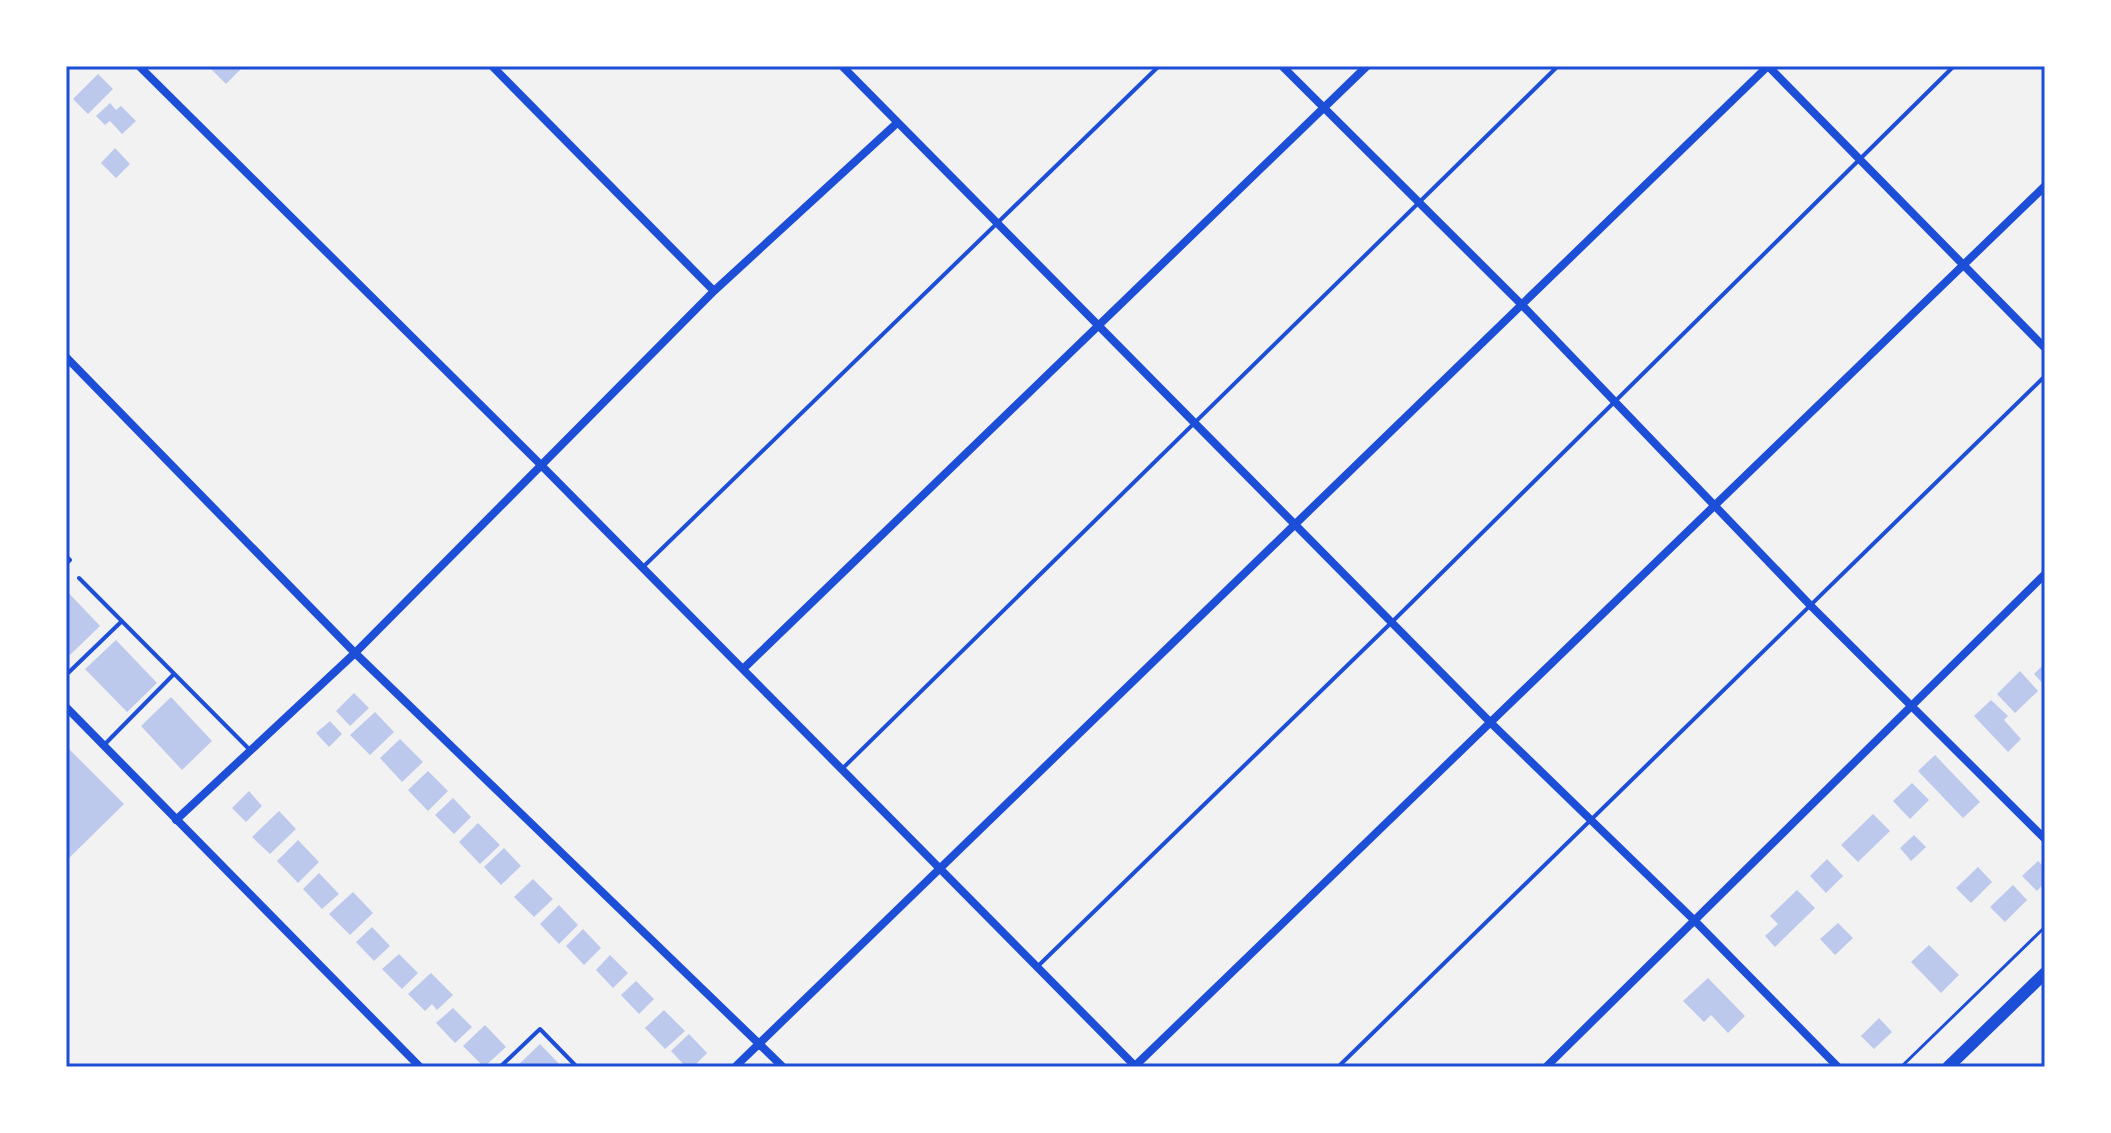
<svg xmlns="http://www.w3.org/2000/svg" width="2111" height="1133" viewBox="0 0 2111 1133" font-family="Barlow,sans-serif">
<style>
.building{fill:#bdc9ec}
.lines{fill:none;stroke-linecap:round;stroke-linejoin:round}
.path{stroke:#1d4ed8;stroke-width:3}
.service{stroke:#1d4ed8;stroke-width:4}
.minor{stroke:#1d4ed8;stroke-width:8}
.primary{stroke:#1d4ed8;stroke-width:12}
.neatline{fill:none;stroke:#1d4ed8;stroke-width:3}
</style>
<rect width="100%" height="100%" fill="#f2f2f2"/>
<!-- building -->
<path class="building" d="M208 66H244L226 84Z
M98 74 113 89 88 114 73 99Z
M110 103 116 110 121 106 136 121 122 134 110 121 105 125 96 116Z
M115 148 130 164 116 178 101 163Z
M66 590 100 626 70 655 66 651Z
M116 640 157 683 127 712 85 669Z
M2045 663V686L2034 674Z
M2020 671 2038 691 2015 713 1997 694Z
M354 693 369 708 350 726 336 711Z
M171 697 212 741 182 770 141 726Z
M1991 700 2008 716 2004 720 2021 739 2008 752 1974 716Z
M375 712 394 732 370 755 350 735Z
M330 721 342 734 329 747 316 733Z
M400 739 423 762 402 782 380 758Z
M66 746 124 804 66 861Z
M1935 755 1980 802 1963 818 1918 771Z
M428 771 448 791 428 811 408 790Z
M1912 783 1929 800 1910 819 1893 801Z
M249 791 262 806 246 822 232 808Z
M453 798 471 817 454 834 435 815Z
M279 811 296 829 270 854 252 837Z
M1873 814 1890 831 1858 862 1841 845Z
M478 823 500 845 480 864 459 842Z
M1914 835 1926 847 1911 861 1900 848Z
M298 840 319 862 298 883 277 861Z
M504 848 521 866 501 885 484 867Z
M1827 859 1843 876 1826 893 1810 876Z
M2038 861 2045 868V882L2037 891 2022 876Z
M1978 867 1992 882 1971 903 1956 888Z
M319 873 339 894 322 909 303 889Z
M533 879 553 899 534 917 514 897Z
M2013 885 2027 900 2005 922 1990 907Z
M1797 890 1815 908 1775 947 1765 936 1778 924 1770 916Z
M353 892 373 913 350 935 329 914Z
M559 905 578 925 559 944 540 924Z
M1838 923 1853 938 1835 955 1820 939Z
M372 927 390 946 374 961 356 942Z
M583 929 601 948 584 965 566 946Z
M1929 945 1959 975 1941 993 1911 962Z
M399 954 418 973 402 989 382 969Z
M610 955 628 973 613 988 596 970Z
M431 973 453 995 437 1010 432 1004 425 1011 408 994Z
M1708 978 1745 1016 1728 1033 1711 1015 1704 1022 1683 1001Z
M636 981 654 999 639 1014 621 995Z
M453 1008 472 1027 455 1043 436 1023Z
M664 1010 685 1031 665 1049 645 1028Z
M1879 1018 1892 1032 1874 1049 1861 1036Z
M485 1025 506 1047 484 1067 463 1046Z
M689 1034 707 1053 693 1067H686L671 1051Z
M540 1044 562 1067H516Z"/>
<g class="lines">
<!-- path -->
<path class="path" d="M1901 1067 2045 927"/>
<!-- service -->
<path class="service" d="M66 556 70 560 66 564
M642 568 1159 66
M79 578 249 749
M66 675 122 621
M105 744 174 674
M843 768 1558 66
M1037 967 1393 621 1954 66
M500 1067 540 1029 577 1067
M1338 1067 2045 376"/>
<!-- minor -->
<path class="minor" d="M139 66 540 464 1136 1067
M492 66 714 291
M842 66 1492 724 1695 921 1838 1067
M1282 66 1522 305 1811 606 2045 839
M1768 66 2045 348
M66 357 355 653 783 1067
M743 669 1367 66
M66 707 420 1067
M176 820 355 653 714 291 897 123
M1135 1066 2045 186
M735 1067 1768 66
M1546 1067 2045 574"/>
<!-- primary -->
<path class="primary" d="M1948 1067 2045 973"/>
</g>
<!-- border -->
<rect width="2111" height="1133" fill="none" stroke="#ffffff" stroke-width="136"/>
<rect x="68" y="68" width="1975" height="997" class="neatline"/>
</svg>
